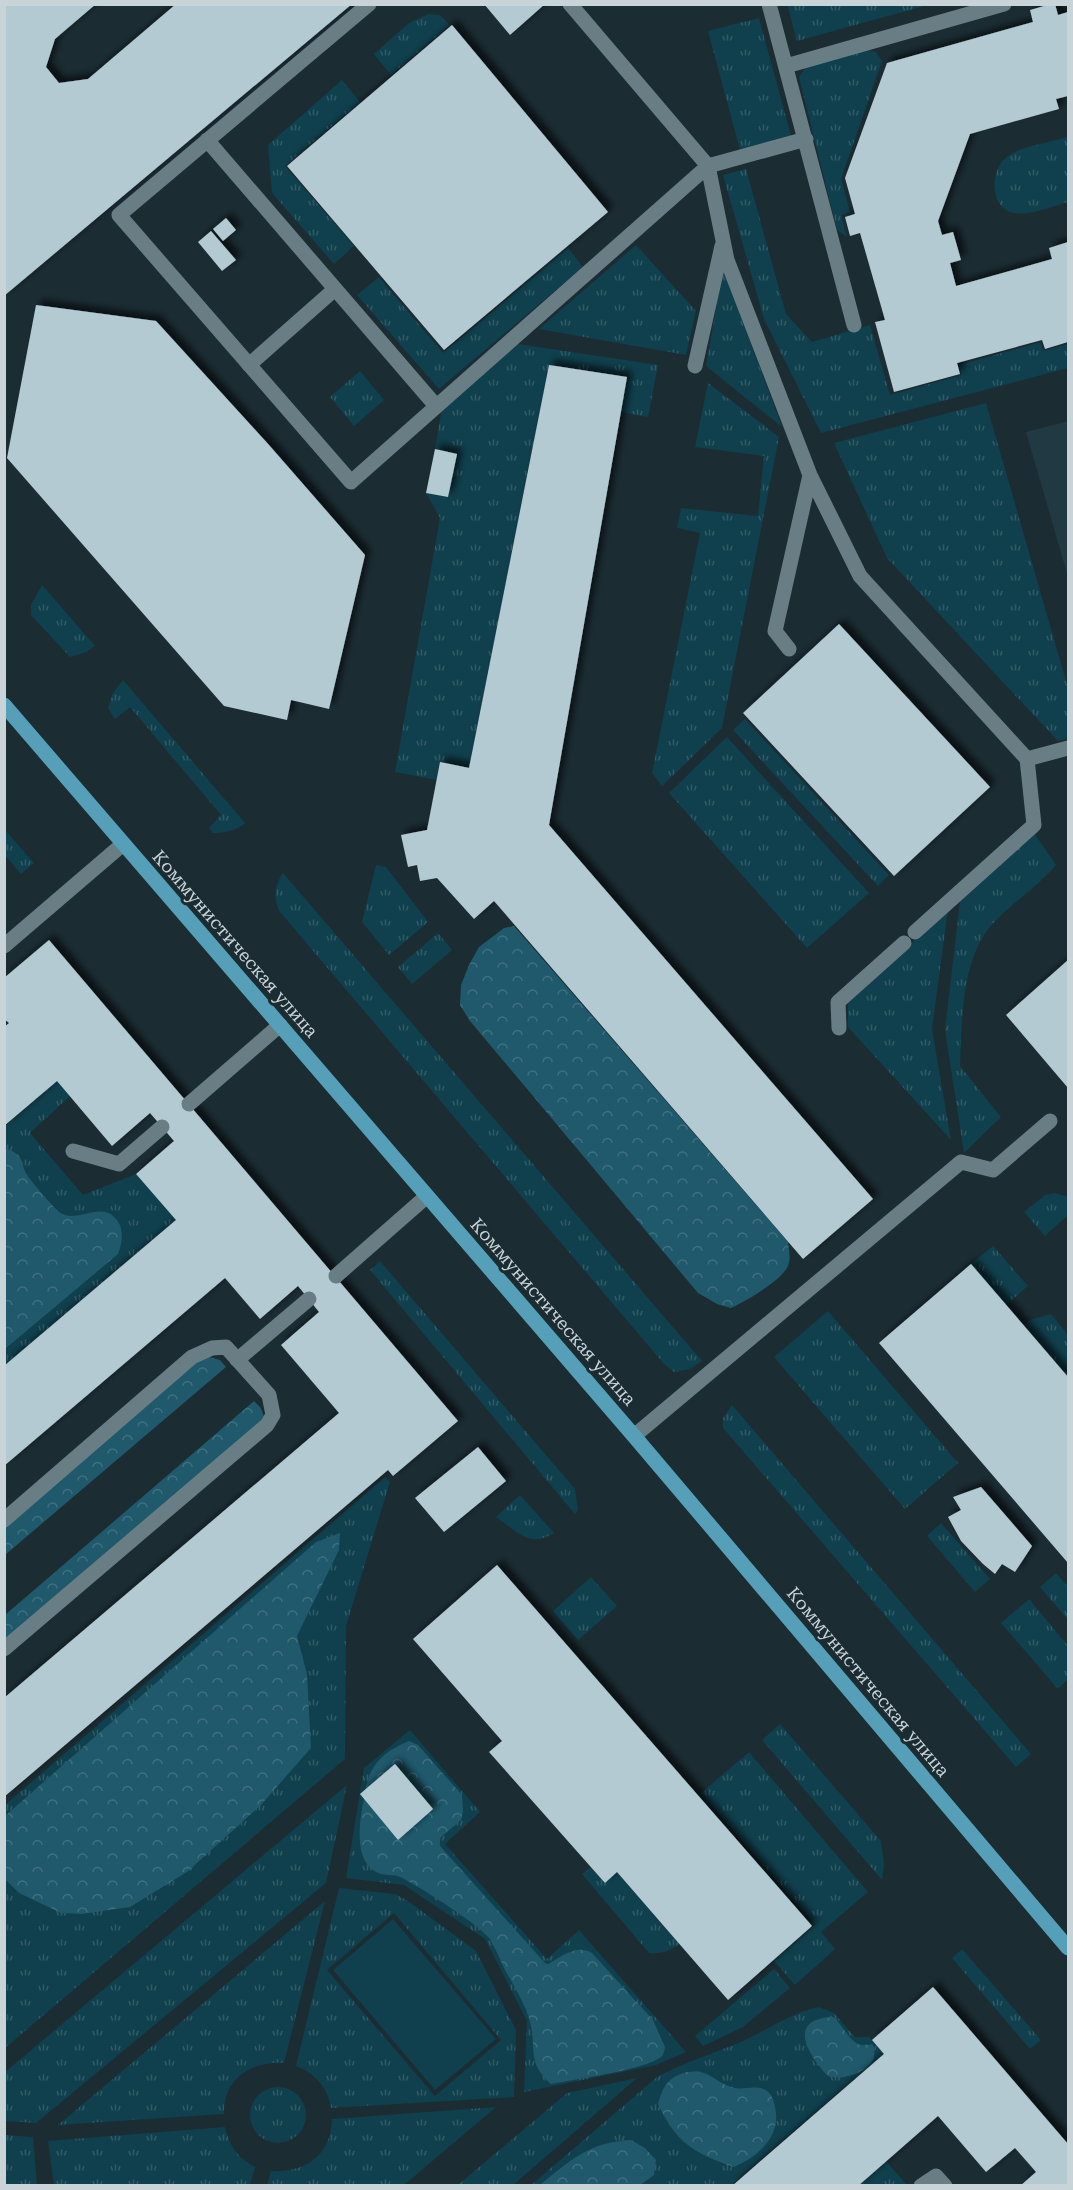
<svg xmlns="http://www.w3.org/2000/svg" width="1073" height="2190" viewBox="0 0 1073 2190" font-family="'Roboto Serif',serif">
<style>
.built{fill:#203942}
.grass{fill:url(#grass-tufts);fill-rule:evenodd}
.forest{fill:url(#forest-crowns)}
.pitch{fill:#103f4d}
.building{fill:#b4cad2;filter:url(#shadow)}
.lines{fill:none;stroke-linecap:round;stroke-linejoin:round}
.service{stroke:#697d84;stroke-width:15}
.primary{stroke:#55a0b8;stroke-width:15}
.labels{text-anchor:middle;stroke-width:6;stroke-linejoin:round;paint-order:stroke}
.street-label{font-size:18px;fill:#c9d4d8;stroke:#1b2c33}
</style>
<defs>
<pattern id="grass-tufts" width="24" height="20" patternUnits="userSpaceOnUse" patternTransform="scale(1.5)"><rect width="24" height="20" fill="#103f4d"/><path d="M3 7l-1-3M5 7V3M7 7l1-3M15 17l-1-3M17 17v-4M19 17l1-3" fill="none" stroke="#315a66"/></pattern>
<pattern id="forest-crowns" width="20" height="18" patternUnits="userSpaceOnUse" patternTransform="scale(1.5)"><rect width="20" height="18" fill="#1f596b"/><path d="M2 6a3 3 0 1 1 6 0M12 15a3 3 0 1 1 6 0" fill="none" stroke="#3e707f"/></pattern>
<filter id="shadow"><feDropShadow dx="5.5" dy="-5.5" stdDeviation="3" flood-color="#0009"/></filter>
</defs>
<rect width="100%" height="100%" fill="#1b2c33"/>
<!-- built -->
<path class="built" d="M1068 421V577L1026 432Z"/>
<!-- grass -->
<path class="grass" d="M787 4H928V5L797 41Z
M428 14 440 15 450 25 391 75 374 54 409 23Z
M759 18 791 136 740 150 708 31Z
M867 50 876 52 882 61 841 179 850 212 841 215 847 237 837 230 799 77 806 67Z
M342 80 360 102 285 166 354 246 334 264 272 193 268 145Z
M1068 137V202C1052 206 1032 216 1014 213 990 209 989 170 1007 157 1020 146 1052 142 1068 137Z
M746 169 786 314 812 342 870 325 890 395 962 375 959 365 1041 342 1043 351 1068 344V368L821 433 764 319 723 175Z
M636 245 696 311 686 355 539 329Z
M568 248 583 267 439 389 357 295 379 277 443 353Z
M723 269 782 427 706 366Z
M518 344 658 365 648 417 621 412 627 377 549 365 469 768 437 780 395 772 440 518 426 493 448 497 457 454 435 449 442 408Z
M360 371 384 400 354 426 330 397Z
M708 383 779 437 722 728 662 786 652 773 700 533 677 528 681 508 758 516 764 456 695 447Z
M986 403 1068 688V738L1058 741 887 558 834 443Z
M42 585 95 646 86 652 70 657 31 615V605Z
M123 680 245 823C235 831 226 833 213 833L209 828 221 815 130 707 115 719 108 708 113 693Z
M745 719 889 875 878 886 733 730Z
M727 737 869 893 807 948 669 793Z
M4 829 34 863 21 874 5 855Z
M1034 833 1056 865C1037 888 1007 906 989 928 961 964 962 1022 960 1066L1001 1117 964 1153 945 1030 960 901Z
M376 865 386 867 428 922 389 955 362 922Z
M283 873 702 1361 690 1369 674 1372 664 1364 280 912C273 900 274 885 283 873Z
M948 909 932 1029 951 1140 848 1027V1003Z
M438 933 452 950 412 984 398 967Z
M57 1081 70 1096 30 1133 83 1195 136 1174 176 1220 5 1366V1126Z
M1055 1193 1068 1197V1215L1045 1236 1024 1212 1045 1195Z
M993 1246 1028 1286 1006 1305 971 1264Z
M380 1261 575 1489 578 1510 575 1514 370 1270Z
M828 1311 958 1463 905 1509 774 1357Z
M1051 1314 1068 1335V1377L1024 1325 1030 1320Z
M732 1405 1031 1754 1016 1767 723 1428V1418Z
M385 1477 390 1482 346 1626 345 1759 5 2048V1805Z
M520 1495 554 1533C529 1549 517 1531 496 1517Z
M941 1523 990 1579 975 1592 927 1536Z
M1056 1573 1068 1587V1620L1040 1587Z
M591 1577 617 1606 578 1640 553 1611Z
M1029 1599 1068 1646V1679L1058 1689 1001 1623Z
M780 1724 881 1841 884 1865 882 1880 762 1740Z
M410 1730 480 1812 445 1844 547 1959 579 1930 686 2052 656 2065 524 2092 527 2021 485 1939 404 1885 346 1878 364 1768Z
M749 1752 868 1892 821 1932 835 1949 795 1985 774 1961 815 1925 701 1793Z
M347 1785 326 1883 36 2123 5 2121V2072Z
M591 1867 605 1883 617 1872 680 1944C669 1951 662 1954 649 1953L582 1874Z
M339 1888 395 1894 408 1901 476 1951 516 2030 514 2097 331 2108C328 2088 315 2073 296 2066ZM394 1913 501 2040 435 2096 327 1970Z
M325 1901 284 2063C251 2061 223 2079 224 2114L58 2125Z
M962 1949 1041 2040 1030 2049 952 1958Z
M774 1969 790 1988 743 2027 703 2046 695 2036Z
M819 2007 834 2013 855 2037H869L884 2054 731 2185 530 2186 657 2077C684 2062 715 2053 743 2041 769 2029 791 2013 819 2007Z
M637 2078 513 2185H458L567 2093Z
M250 2115a28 28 0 1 1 56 0a28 28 0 1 1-56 0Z
M496 2107 404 2185H267L271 2171C306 2173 331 2155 332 2119Z
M225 2127C230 2147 237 2157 255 2167L250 2185H54L48 2141Z
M4 2135 33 2137 37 2185H5Z
M886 2161 906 2184 858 2186Z"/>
<!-- forest -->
<path class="forest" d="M514 926 788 1242C789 1250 791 1259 788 1266 781 1281 746 1301 731 1308L717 1304 698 1293 470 1021 460 1005 461 985 469 965 479 947 504 928Z
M7 1149C25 1156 19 1159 26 1173 28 1178 55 1209 59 1212 77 1225 100 1200 116 1219 125 1229 122 1243 118 1254L5 1349 4 1150Z
M209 1357 220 1360 226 1367 5 1555 4 1528 195 1363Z
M254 1401 261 1408 264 1417 252 1432 5 1640V1615Z
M340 1533 339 1550 297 1636 307 1674 311 1748 260 1806 187 1872 130 1907 82 1914 61 1913 19 1893 5 1879V1816L316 1542Z
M409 1741 418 1745 462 1795 463 1811 461 1820 440 1838V1846L545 1963 548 1964C563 1956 576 1944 592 1953L653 2020 665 2047C664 2050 664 2054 662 2056 650 2069 571 2080 551 2084 526 2062 537 2048 530 2022 525 2003 513 1985 504 1968 500 1959 495 1948 490 1939 480 1925 417 1885 400 1877 393 1874 385 1876 378 1873 352 1861 360 1820 364 1798 368 1767 380 1753 409 1741Z
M833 2017C842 2024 848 2039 858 2044 862 2046 868 2044 873 2045 882 2068 847 2082 828 2076 809 2056 785 2019 833 2017Z
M687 2072C691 2072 697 2071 701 2072 713 2075 722 2086 735 2088 745 2090 758 2084 767 2091 772 2095 774 2101 775 2107 782 2136 758 2157 734 2167 694 2153 677 2144 658 2104 663 2086 668 2077 687 2072Z
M631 2140 645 2148 656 2160 654 2175 640 2185H540C570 2160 590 2142 631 2140Z"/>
<!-- pitch -->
<path class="pitch" d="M393 1919 496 2039 435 2090 333 1970Z"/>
<!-- building -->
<path class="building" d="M4 4H96L55 39 46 67 59 83 88 79 176 4H352L4 296Z
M484 4H545L510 35Z
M1051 4H1055L1058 15 1068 12V96L1056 99 1059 109 970 134 938 221 942 235 953 232 961 260 950 263 956 286 1052 259 1049 248 1068 242V342L1045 349 1042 340 957 363 960 374 894 392 875 322 885 320 860 233 850 236 845 217 855 214 845 178 887 63 1033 22 1030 10Z
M452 25 608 212 444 350 287 166Z
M226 218 236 230 223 241 213 229Z
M211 231 236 260 222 271 198 242Z
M36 305 156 321 269 445 365 555 329 709 291 700 287 720 224 706 7 458Z
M549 365 627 377 549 825 873 1199 803 1259 494 901 474 919 437 878 420 881 417 865 408 867 401 835 427 830 440 762 469 768Z
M435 449 457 454 448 497 426 493Z
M839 624 990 787 894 876 743 713Z
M49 940 458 1421 393 1476 388 1470 4 1797V1698L339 1413 281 1345 319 1312 298 1286 260 1319 225 1278 4 1466V1366L176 1220 136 1174 174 1141 150 1113 112 1146 57 1081 4 1126V1027L9 1023 4 1019V978Z
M1068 960V1088L1006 1015Z
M971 1264 1068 1377V1563L879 1343Z
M478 1447 506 1481 444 1532 415 1498Z
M981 1487 1032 1546 1015 1572 1002 1564 995 1574 983 1564 961 1541 948 1517 961 1510 953 1497Z
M497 1565 812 1926 728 2000 617 1872 605 1883 489 1752 502 1741 413 1639Z
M395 1764 433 1809 398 1840 360 1794Z
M933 1987 1068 2144V2186H1020L1036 2172 1015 2148 986 2172 938 2116 858 2186H732L884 2054 872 2040Z"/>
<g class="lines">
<!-- service -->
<path class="service" d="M369 4 119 215 351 482 708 166 806 139
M570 4 708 166 727 260 810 475 860 576 1027 759 1034 825 915 932
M769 4 854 325
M786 66 1004 4
M207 140 436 406
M249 365 335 289
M695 366 722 246
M789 649 775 631 810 475
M1027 759 1068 748
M4 946 123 844
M839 1028 838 1002 904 943
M189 1104 280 1025
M73 1151 119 1164 162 1127
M336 1276 427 1196
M237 1360 309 1299
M634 1436 961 1162 993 1170 1050 1121
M4 1520 192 1357 212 1348 226 1347 269 1395 273 1415 267 1425 4 1649
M921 2186 936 2176 945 2186"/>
<!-- primary -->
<path class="primary" d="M4 705 634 1436 1068 1948"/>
</g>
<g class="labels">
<!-- street labels -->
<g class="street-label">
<text transform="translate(235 944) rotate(49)" y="6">Коммунистическая улица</text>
<text transform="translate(553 1312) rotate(49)" y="6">Коммунистическая улица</text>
<text transform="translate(868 1682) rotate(50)" y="6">Коммунистическая улица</text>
</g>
</g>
<!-- border -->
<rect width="1073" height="2190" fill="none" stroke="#c9d4d8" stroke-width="12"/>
</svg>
